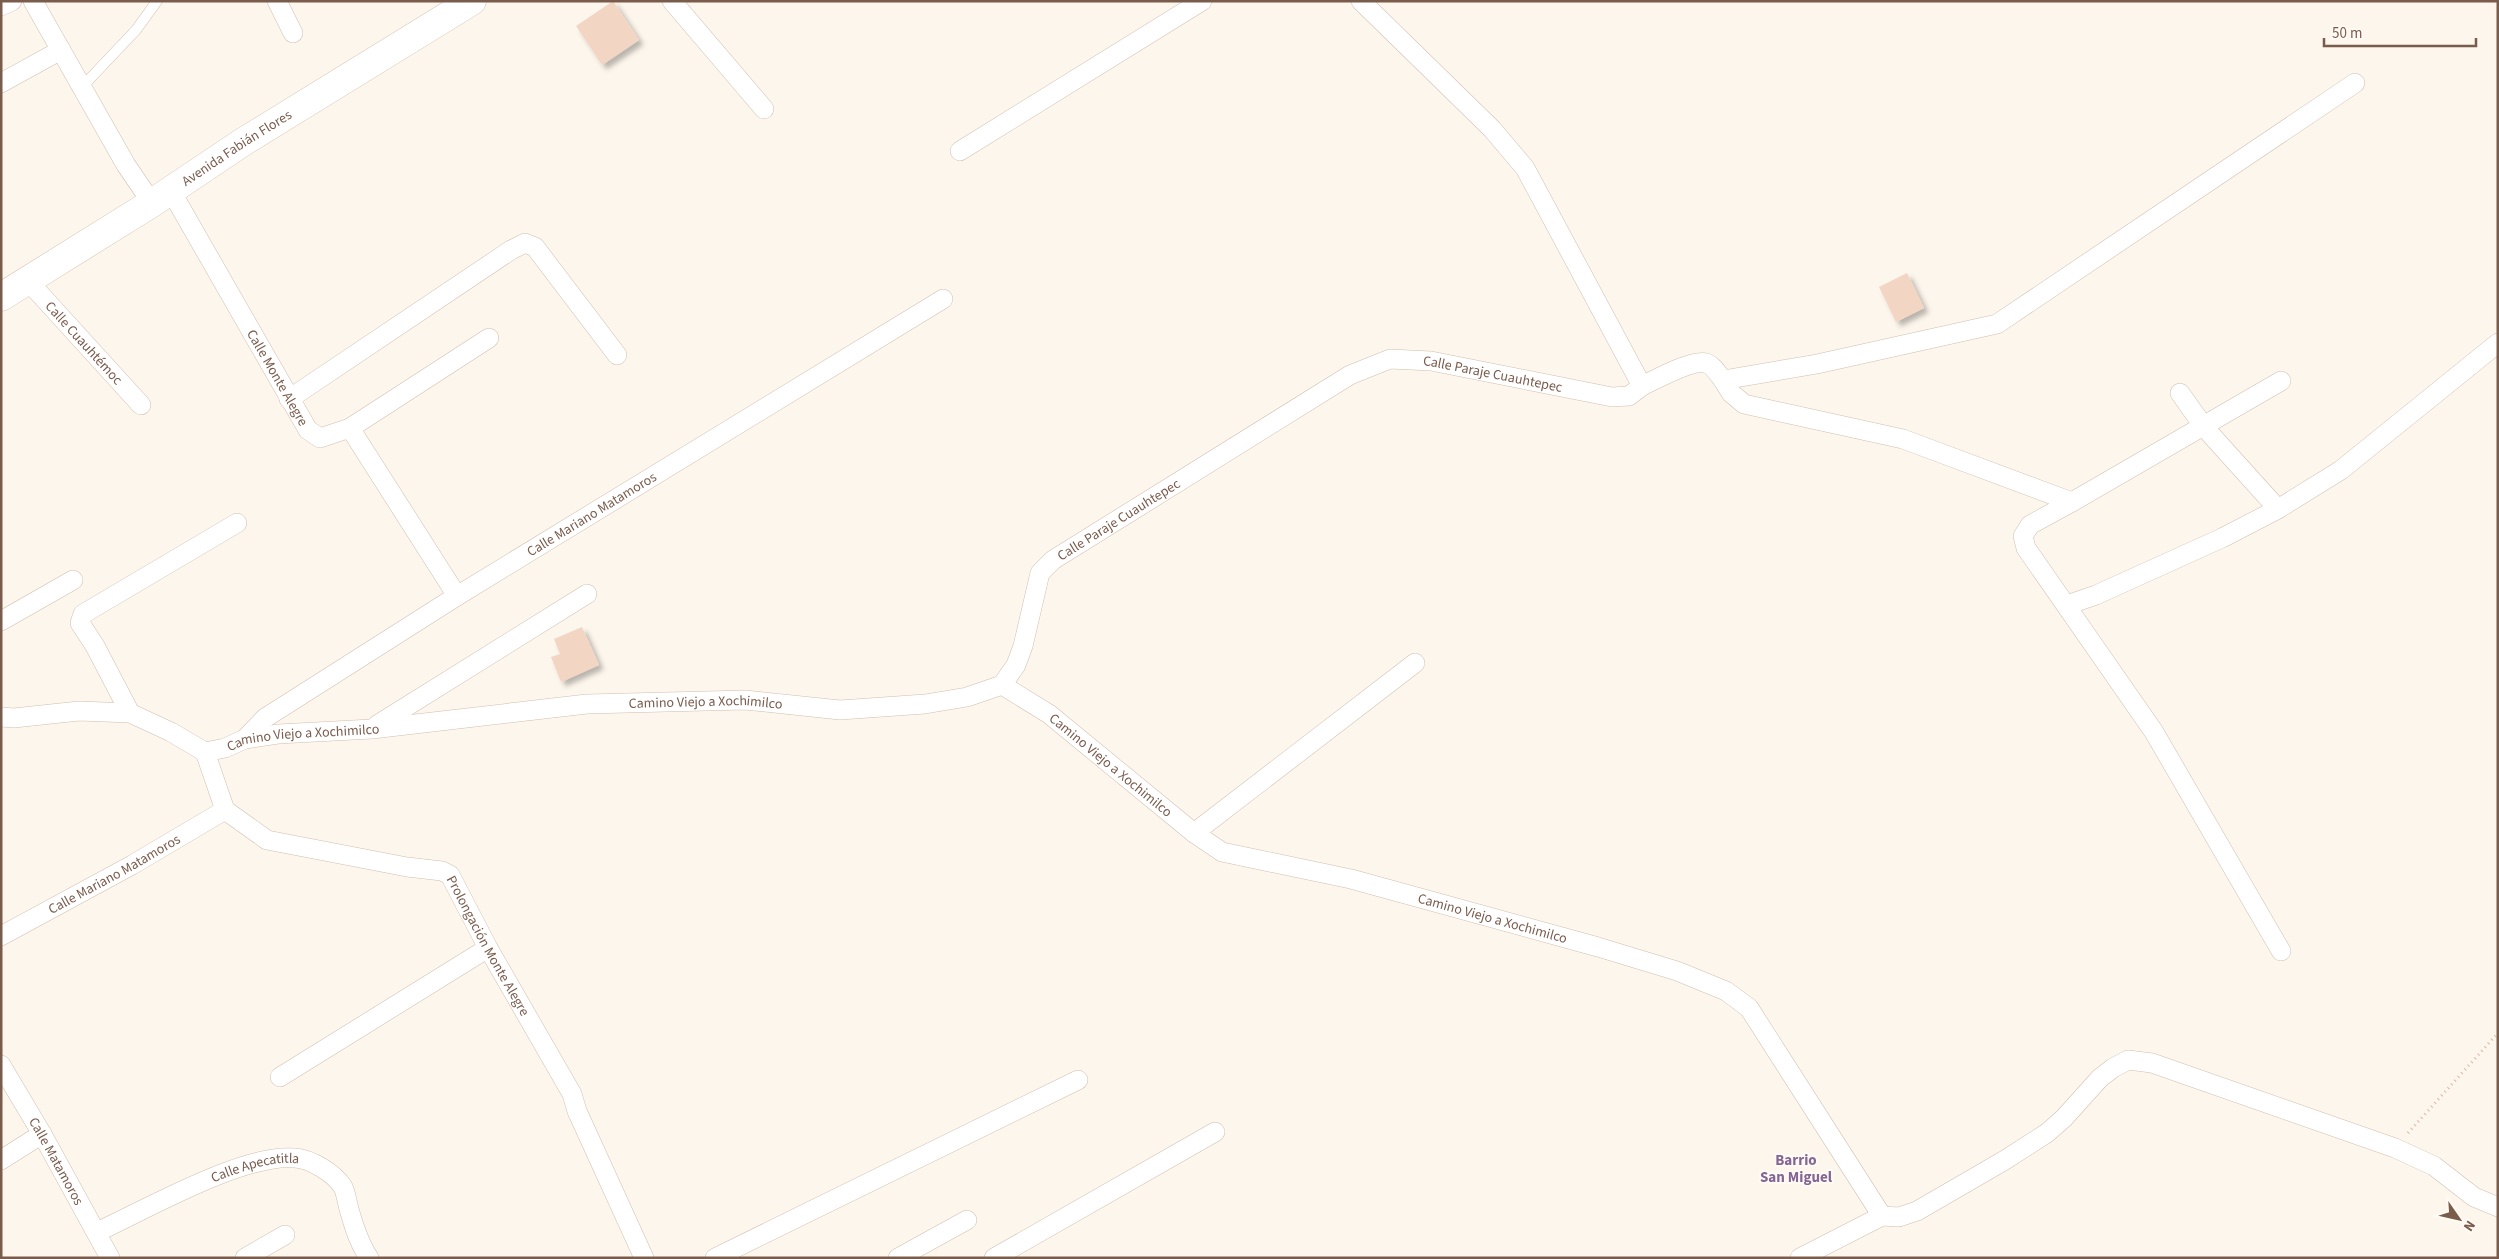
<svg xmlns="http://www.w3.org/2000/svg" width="2499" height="1259" viewBox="0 0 2499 1259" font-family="'Source Sans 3',sans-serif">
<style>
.building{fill:#f3d5c3;filter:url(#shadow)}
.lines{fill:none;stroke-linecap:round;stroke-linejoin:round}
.lane-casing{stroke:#d1beb0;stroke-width:11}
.street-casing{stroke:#d1beb0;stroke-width:20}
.secondary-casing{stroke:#d6c0b0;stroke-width:29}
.path{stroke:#d9b8a5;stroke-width:3;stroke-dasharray:1 4;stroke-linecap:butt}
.lane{stroke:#fff;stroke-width:10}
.street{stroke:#fff;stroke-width:19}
.secondary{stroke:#fff;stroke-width:28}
.labels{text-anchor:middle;stroke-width:4;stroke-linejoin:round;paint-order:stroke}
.street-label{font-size:14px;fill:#7a5c4d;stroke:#fffaf3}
.neighbourhood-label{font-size:15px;font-weight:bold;fill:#846695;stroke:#fffaf3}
</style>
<defs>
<filter id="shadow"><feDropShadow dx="4.5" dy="4.5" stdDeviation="2.5" flood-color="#0004"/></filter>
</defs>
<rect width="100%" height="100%" fill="#fdf6ec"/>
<!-- building -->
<path class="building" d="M613 1 639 40 602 65 576 26Z
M1907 273 1924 308 1896 322 1879 287Z
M582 627 599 665 561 682 551 657 560 654 554 639Z"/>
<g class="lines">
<!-- lane casing -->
<g class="lane-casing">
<path id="lane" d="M82 87 136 30 157 1"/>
</g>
<!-- street casing -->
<g class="street-casing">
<g id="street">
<path d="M33 1 126 165 152 203"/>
<path d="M277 1 293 33"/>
<path d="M672 1 764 109"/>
<path d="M1 6 12 1"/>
<path d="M1 83 61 50"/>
<path d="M960 151 1202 1"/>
<path id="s1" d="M171 191 308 430 320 438 350 428 457 596"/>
<path id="s2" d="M29 282 141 405"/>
<path d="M1642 386C1655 380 1692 359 1706 363 1713 365 1718 374 1723 380"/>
<path d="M2180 393 2204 427 2278 509"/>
<path d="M289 399 511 250 525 243 535 247 617 355"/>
<path d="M350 428 489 338"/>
<path d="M2072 502 2281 381"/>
<path d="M2067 605 2096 595 2222 538 2278 509 2341 470 2498 343"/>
<path d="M1 621 73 580"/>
<path id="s3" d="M1002 685 1016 665 1023 646 1040 573 1053 560 1350 375 1390 359 1431 361 1612 397 1629 396 1642 386 1525 168 1492 129 1361 1"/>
<path d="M130 713 95 646 80 623 83 614 237 523"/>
<path d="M1 717 14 718 79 711 130 713 171 732 205 752"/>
<path d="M377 725 587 594"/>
<path id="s4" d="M245 739 265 718 457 596 943 299"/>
<path id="s5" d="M205 752 225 748 245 739 278 734 372 729 587 704 745 700 840 710 925 704 967 697 1002 685 1049 714 1194 833 1222 852 1351 879 1598 947 1677 971 1726 991 1749 1008 1882 1216"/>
<path id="s6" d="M205 752 225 810 267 840 407 867 442 871 450 875 488 948 572 1094 577 1111 644 1258"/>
<path d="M1194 833 1415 663"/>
<path id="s7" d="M1 936 132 865 225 810"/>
<path d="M2281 951 2154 732 2026 548 2023 536 2030 525 2072 502 1903 439 1744 404 1731 393 1723 380 1817 364 1997 324 2355 83"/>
<path id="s8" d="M1 1065 42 1134 110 1258"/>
<path d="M280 1077 488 948"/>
<path d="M1 1160 42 1134"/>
<path id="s9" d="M97 1232C145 1210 244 1153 295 1158 311 1159 334 1173 343 1187 346 1193 347 1202 349 1209 354 1227 359 1243 369 1258"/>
<path d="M245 1258 285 1235"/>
<path d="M715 1258 1078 1080"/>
<path d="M898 1258 967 1220"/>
<path d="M994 1258 1215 1132"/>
<path d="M1800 1258 1882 1216 1899 1217 1917 1211 2005 1160 2047 1133 2064 1118 2100 1078 2113 1068 2128 1060 2152 1063 2395 1148 2434 1166 2474 1197 2498 1207"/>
</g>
</g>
<!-- secondary casing -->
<g class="secondary-casing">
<g id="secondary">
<path id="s10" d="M1 297 152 203 243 142 472 1"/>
</g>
</g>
<!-- path -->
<path class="path" d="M2408 1133 2498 1033"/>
<!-- lane -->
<use href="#lane" class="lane"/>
<!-- street -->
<use href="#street" class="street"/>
<!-- secondary -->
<use href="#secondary" class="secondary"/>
</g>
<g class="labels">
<!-- street labels -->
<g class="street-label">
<text dy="5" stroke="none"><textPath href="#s10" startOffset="279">Avenida Fabián Flores</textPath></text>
<text dy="5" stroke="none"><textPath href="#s2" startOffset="82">Calle Cuauhtémoc</textPath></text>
<text dy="5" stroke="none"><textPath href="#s3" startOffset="635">Calle Paraje Cuauhtepec</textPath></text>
<text dy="5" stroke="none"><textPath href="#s1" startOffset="215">Calle Monte Alegre</textPath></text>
<text dy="5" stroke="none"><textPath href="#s4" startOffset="414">Calle Mariano Matamoros</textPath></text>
<text dy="5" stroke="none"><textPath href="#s3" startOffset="215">Calle Paraje Cuauhtepec</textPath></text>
<text dy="5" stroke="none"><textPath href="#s5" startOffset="505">Camino Viejo a Xochimilco</textPath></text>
<text dy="5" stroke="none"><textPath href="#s5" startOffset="100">Camino Viejo a Xochimilco</textPath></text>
<text dy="5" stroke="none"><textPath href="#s5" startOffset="940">Camino Viejo a Xochimilco</textPath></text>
<text dy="5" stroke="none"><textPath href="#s7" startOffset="129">Calle Mariano Matamoros</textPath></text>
<text dy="5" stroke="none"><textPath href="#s5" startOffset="1360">Camino Viejo a Xochimilco</textPath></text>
<text dy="5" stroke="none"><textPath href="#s6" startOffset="380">Prolongación Monte Alegre</textPath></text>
<text dy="5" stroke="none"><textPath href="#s8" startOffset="111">Calle Matamoros</textPath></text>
<text dy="5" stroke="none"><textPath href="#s9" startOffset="172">Calle Apecatitla</textPath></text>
</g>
<!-- neighbourhood labels -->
<g class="neighbourhood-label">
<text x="1796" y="1165">Barrio<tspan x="1796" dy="17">San Miguel</tspan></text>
</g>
</g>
<!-- border -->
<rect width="2499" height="1259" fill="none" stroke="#7a5c4d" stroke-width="5"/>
<!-- north arrow -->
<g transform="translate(2459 1219) rotate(124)" stroke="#fffaf3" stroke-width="4" paint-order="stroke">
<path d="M0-4L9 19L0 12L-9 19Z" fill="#7a5c4d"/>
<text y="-8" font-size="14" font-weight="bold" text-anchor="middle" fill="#7a5c4d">N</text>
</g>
<!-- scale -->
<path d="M2324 38v8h152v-8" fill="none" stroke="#7a5c4d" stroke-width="2.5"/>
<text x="2332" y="38" font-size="15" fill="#7a5c4d" stroke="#fffaf3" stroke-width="4" paint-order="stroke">50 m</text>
</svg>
